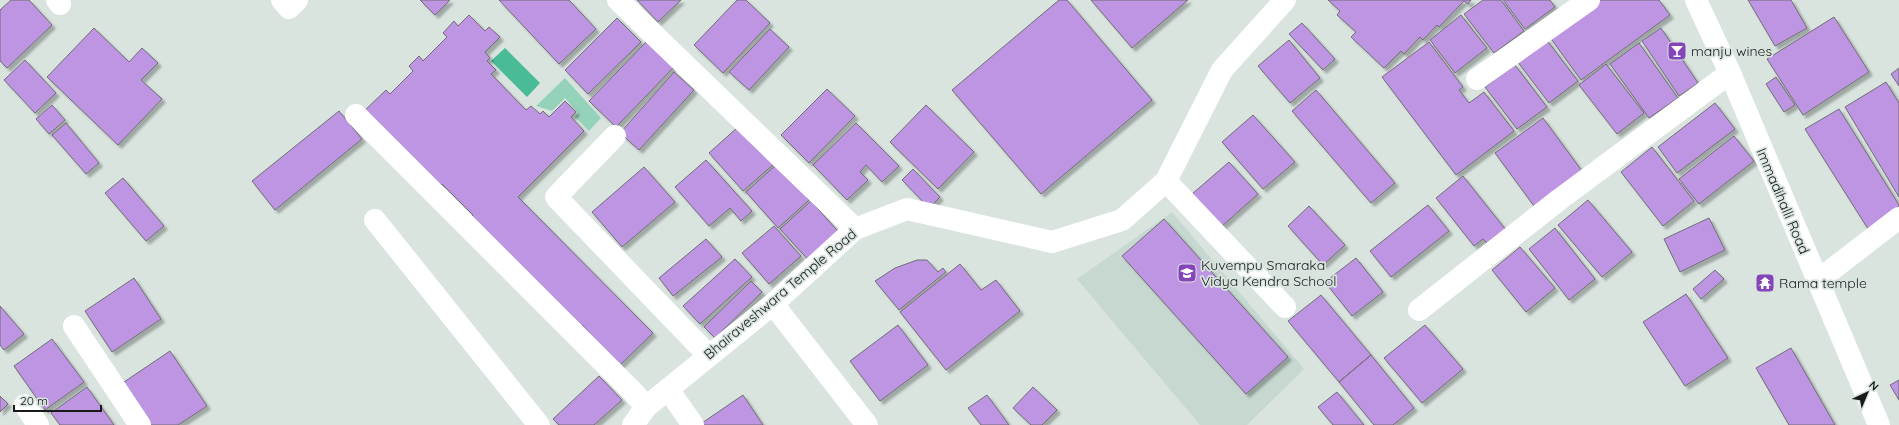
<svg xmlns="http://www.w3.org/2000/svg" width="1899" height="425" viewBox="0 0 1899 425" font-family="Quicksand,sans-serif">
<style>
.built{fill:#c6d8d0}
.green{fill:#94d3ba}
.water{fill:#49bb96}
.building{fill:#bd95e3;stroke:#716d75;filter:url(#shadow)}
.lines{fill:none;stroke-linecap:round;stroke-linejoin:round}
.minor{stroke:#fff;stroke-width:22}
.labels{text-anchor:middle;stroke-width:3.5;stroke-linejoin:round;paint-order:stroke}
.poi-label{font-size:14px;fill:#171a19;stroke:#d9e4df;text-anchor:start}
.street-label{font-size:14px;fill:#171a19;stroke:#d9e4df}
</style>
<defs>
<filter id="shadow"><feDropShadow dx="3.5" dy="3.5" stdDeviation="1" flood-color="#0004"/></filter>
</defs>
<rect width="100%" height="100%" fill="#d9e4df"/>
<!-- built -->
<path class="built" d="M1172 212 1304 369 1247 425H1200L1077 279Z"/>
<!-- green -->
<path class="green" d="M565 78 601 118 589 131 575 117 578 113 565 98 552 111 536 106Z"/>
<!-- water -->
<path class="water" d="M505 48 540 83 527 97 491 61Z"/>
<!-- building -->
<path class="building" d="M11 0H29L52 25 7 68 0 61V10Z
M420 0H450L435 15Z
M499 0H569L596 29 559 64Z
M637 0H681L658 22Z
M737 0H746L770 23 723 73 694 45Z
M1059 0H1067L1152 100 1041 194 952 90Z
M1091 0H1188L1132 48Z
M1328 0H1471L1468 4 1464 1 1439 27 1437 25 1423 40 1420 37 1404 54 1401 51 1384 68 1351 37 1356 32 1337 15 1340 11Z
M1483 0H1501L1524 31 1494 53 1464 14Z
M1503 0H1550L1555 7 1525 29Z
M1599 0H1659L1670 15 1581 80 1549 36Z
M1748 0H1791L1807 28 1775 46Z
M469 15 485 31 489 27 500 37 485 52 490 58 487 61 496 70 491 74 526 110 531 106 540 114 543 111 549 117 565 101 576 112 571 117 584 131 518 197 653 333 619 366 582 325 578 330 468 220 473 215 442 184 437 189 362 113 386 90 390 94 413 71 409 66 419 56 423 61 447 37 443 33 454 21 458 26Z
M1461 15 1487 48 1455 73 1430 40Z
M1834 17 1869 72 1803 115 1767 59Z
M617 18 641 42 588 94 565 70Z
M1302 23 1335 59 1323 70 1289 34Z
M94 28 129 62 142 48 158 63 141 80 162 99 118 145 47 77Z
M1661 28 1698 83 1679 96 1642 41Z
M770 29 789 47 749 90 729 72Z
M1546 39 1578 81 1549 103 1517 61Z
M648 40 675 66 616 127 589 101Z
M1289 40 1320 78 1290 103 1258 66Z
M1429 42 1463 87 1459 90 1469 103 1484 92 1514 131 1456 175 1382 77Z
M1639 43 1678 98 1649 118 1610 64Z
M25 60 56 93 35 113 4 80Z
M1606 64 1644 113 1617 134 1579 85Z
M1515 65 1547 107 1517 129 1485 87Z
M1899 68V86L1891 74Z
M674 72 694 90 639 150 620 133Z
M1776 77 1795 105 1784 112 1766 84Z
M1886 82 1899 103V197L1845 107Z
M827 89 855 116 809 163 781 135Z
M1316 90 1395 183 1371 203 1292 111Z
M1715 103 1735 129 1677 173 1658 147Z
M52 105 65 120 49 134 36 119Z
M926 105 974 152 938 189 890 142Z
M1839 109 1899 205V209L1868 229 1805 129Z
M339 111 362 139 275 210 252 181Z
M1253 115 1295 162 1263 189 1222 142Z
M1543 118 1582 171 1534 206 1495 153Z
M66 123 99 163 86 174 52 135Z
M856 123 899 166 882 182 866 165 860 172 868 180 847 200 813 165Z
M739 126 774 164 743 191 709 153Z
M1734 136 1754 161 1699 204 1679 179Z
M1652 147 1694 201 1663 226 1621 172Z
M706 160 752 211 741 221 730 208 709 226 675 187Z
M1229 162 1258 194 1221 227 1192 194Z
M777 164 809 200 778 228 746 192Z
M644 167 675 202 622 247 592 212Z
M913 169 940 197 929 208 902 180Z
M1463 176 1506 230 1488 244 1483 239 1474 246 1436 198Z
M123 178 164 226 146 241 105 193Z
M1588 200 1632 252 1602 277 1558 225Z
M811 201 843 237 813 265 780 229Z
M1428 205 1449 231 1391 277 1370 251Z
M1309 206 1345 245 1323 265 1288 226Z
M1709 218 1725 250 1680 272 1664 239Z
M1164 219 1288 357 1246 394 1122 256Z
M774 226 801 256 769 284 742 253Z
M1555 228 1595 279 1569 300 1529 249Z
M706 239 722 257 673 296 659 278Z
M1520 247 1555 288 1526 312 1492 270Z
M1356 258 1383 292 1352 316 1325 282Z
M735 259 752 277 700 324 683 306Z
M917 260H927L938 272 943 268 946 272 899 310 875 281 895 268Z
M960 264 981 290 996 280 1020 311 946 370 900 312Z
M1715 270 1724 279 1701 299 1693 289Z
M134 278 161 319 112 352 85 311Z
M751 281 762 292 715 338 704 327Z
M1686 294 1728 358 1685 386 1643 322Z
M1321 295 1371 355 1339 382 1288 321Z
M0 306 24 334 4 350 0 345Z
M898 325 928 365 880 401 850 361Z
M1425 325 1463 369 1422 403 1384 358Z
M52 339 84 382 45 410 14 366Z
M1791 348 1835 425H1789L1756 368Z
M170 351 207 406 178 425H148L121 384Z
M1371 355 1414 408 1393 425H1374L1339 382Z
M599 376 622 400 594 425H559L553 419Z
M1899 380V400L1890 385Z
M87 387 114 425H60L51 413Z
M1033 387 1057 410 1042 425H1031L1013 408Z
M1337 392 1364 425H1333L1318 407Z
M743 395 763 425H699Z
M987 395 1009 425H981L968 408Z
M0 396 8 404 0 412Z"/>
<g class="lines">
<!-- minor -->
<path class="minor" d="M57 0 60 4
M282 0 289 8 297 0
M618 0 855 229
M1696 0 1730 73 1879 425
M1477 79 1589 0
M356 115 633 392 646 407
M615 136 556 197 708 355
M1166 181 1285 307
M375 220 539 425
M1817 281 1899 218
M773 304 867 425
M1419 310 1560 199 1730 73
M74 326 140 425
M668 389 693 425
M25 405 38 425
M633 425 646 407 773 304 855 229 907 209 1052 242 1122 220 1166 181 1222 70 1285 0"/>
</g>
<!-- icons -->
<defs>
<g id="bar-square" transform="scale(1)"><rect x="-9" y="-9" width="18" height="18" rx="4" fill="#8544b9" stroke="#d9e4df"/><path d="M-6-5H6L.8 .8V4.5H3.5V6h-7V4.5H-.8V.8Z" fill="#fff"/></g>
<g id="school-square" transform="scale(1)"><rect x="-9" y="-9" width="18" height="18" rx="4" fill="#8544b9" stroke="#d9e4df"/><path d="M0-5L7-2L0 1L-7-2ZM-4 1L0 2.5L4 1V4Q0 6-4 4Z" fill="#fff"/></g>
<g id="temple-square" transform="scale(1)"><rect x="-9" y="-9" width="18" height="18" rx="4" fill="#8544b9" stroke="#d9e4df"/><path d="M0-6L5-2H3V0L6.5 2.5H4V6H1.5V3h-3V6H-4V2.5H-6.5L-3 0V-2H-5Z" fill="#fff"/></g>
</defs>
<g fill-rule="evenodd">
<use href="#bar-square" x="1677" y="51"/>
<use href="#school-square" x="1187" y="273"/>
<use href="#temple-square" x="1765" y="283"/>
</g>
<g class="labels">
<!-- poi labels -->
<g class="poi-label">
<text x="1691" y="56">manju wines</text>
<text x="1201" y="270">Kuvempu Smaraka<tspan x="1201" dy="16">Vidya Kendra School</tspan></text>
<text x="1779" y="288">Rama temple</text>
</g>
<!-- street labels -->
<g class="street-label">
<text transform="translate(1783 201) rotate(67)" y="5">Immadihalli Road</text>
<text transform="translate(780 294) rotate(-40)" y="5">Bhairaveshwara Temple Road</text>
</g>
</g>
<!-- north arrow -->
<g transform="translate(1867 393) rotate(44)" stroke="#d9e4df" stroke-width="3" paint-order="stroke">
<path d="M0-3L7 15L0 10L-7 15Z" fill="#171a19"/>
<text y="-6" font-size="11" font-weight="bold" text-anchor="middle" fill="#171a19">N</text>
</g>
<!-- scale -->
<path d="M14 405v6h87v-6" fill="none" stroke="#171a19" stroke-width="2"/>
<text x="20" y="405" font-size="12" fill="#171a19" stroke="#d9e4df" stroke-width="3" paint-order="stroke">20 m</text>
</svg>
